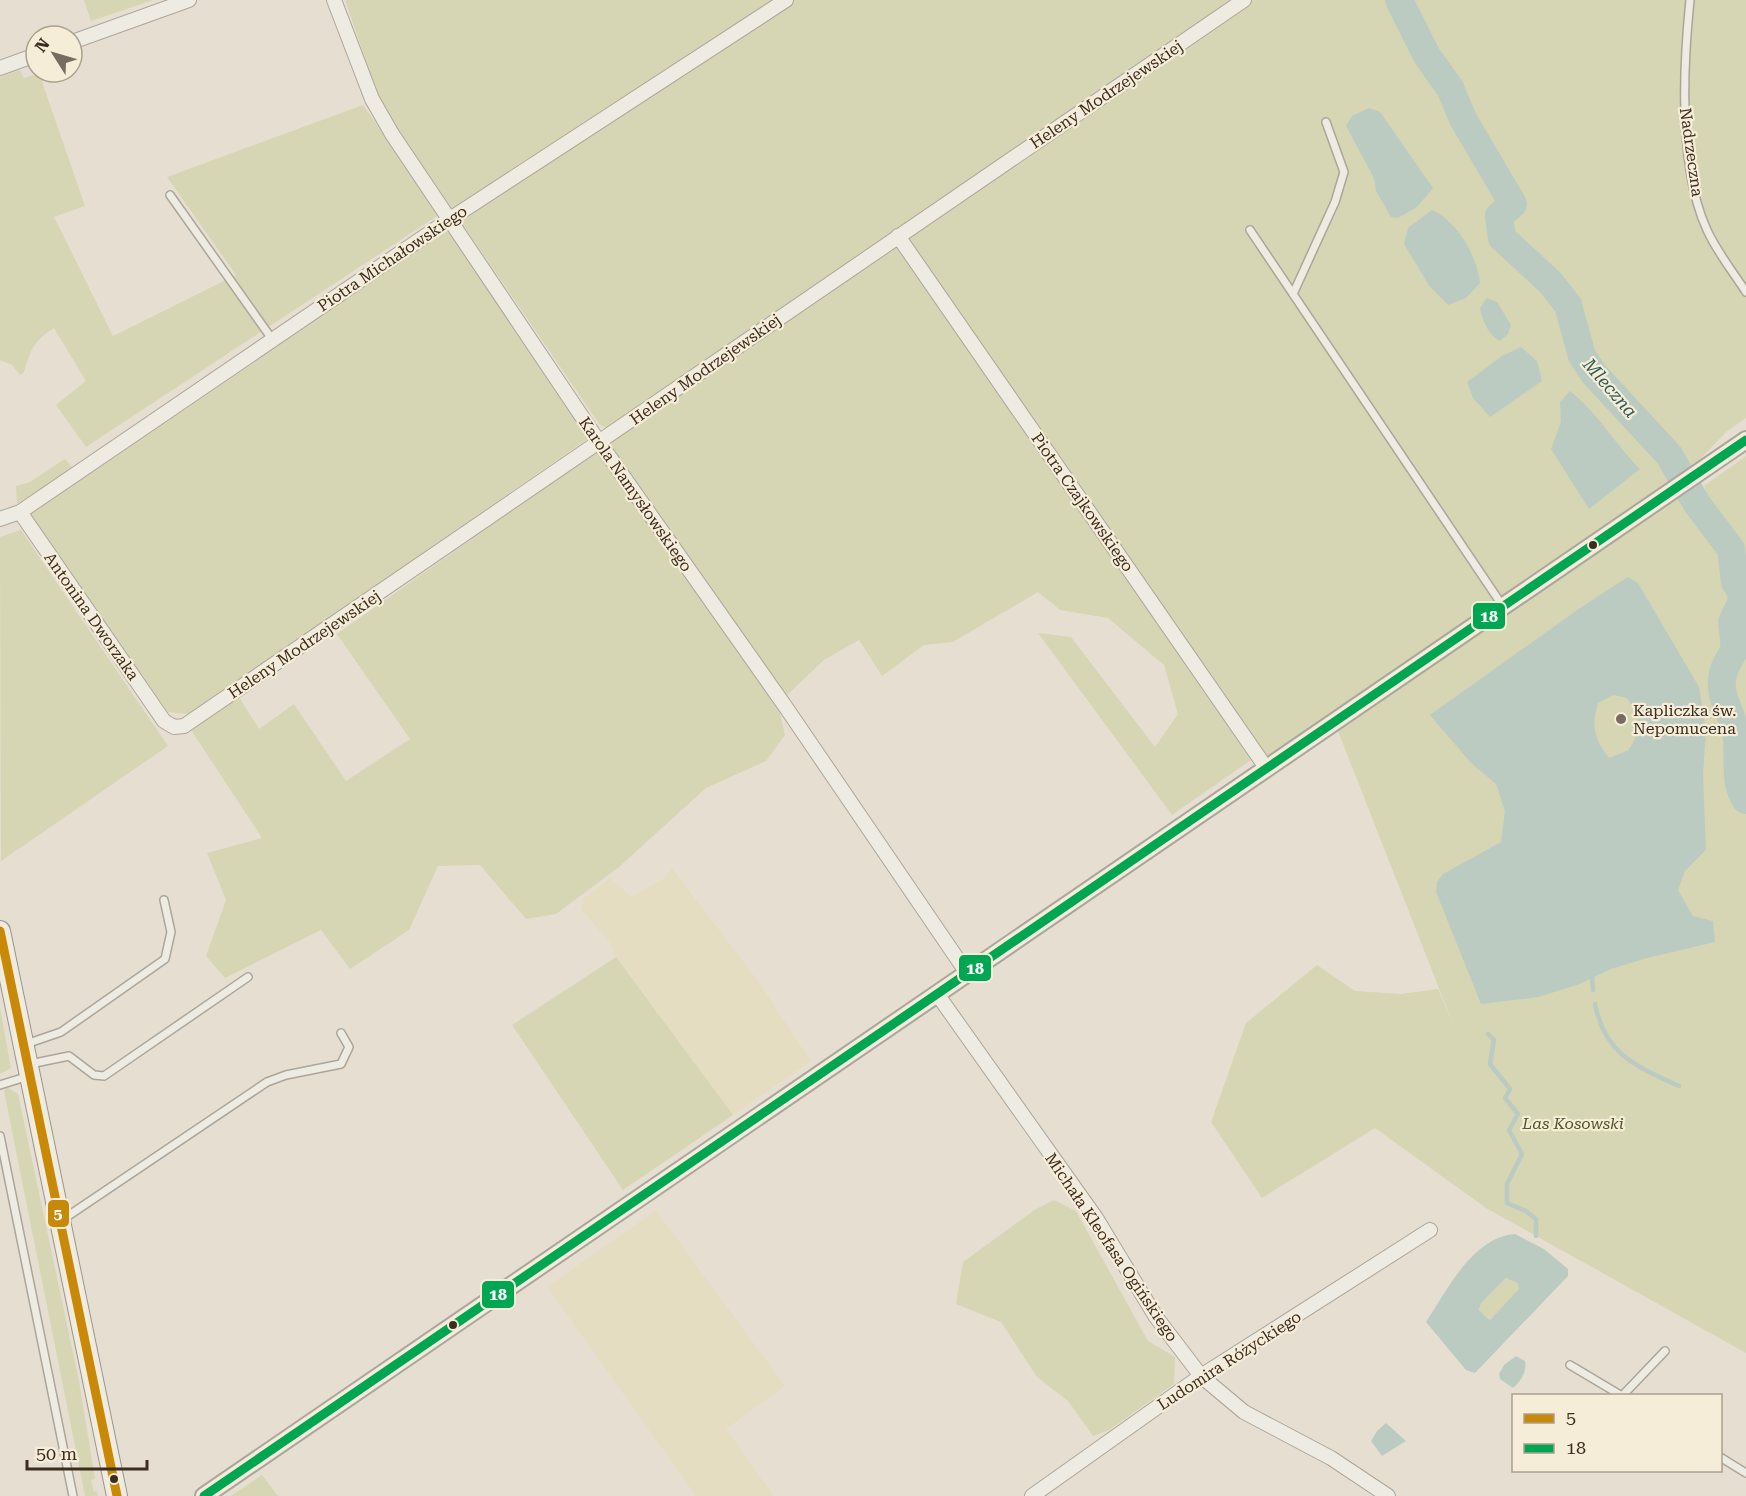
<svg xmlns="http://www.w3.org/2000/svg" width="1746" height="1496" viewBox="0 0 1746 1496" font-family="'Roboto Serif',serif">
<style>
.farmland{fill:#e5ddc2}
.green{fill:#d6d5b4}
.water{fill:#bccbc2;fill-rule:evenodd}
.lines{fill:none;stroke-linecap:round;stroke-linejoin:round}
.stream{stroke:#bccbc2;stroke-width:4.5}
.river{stroke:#bccbc2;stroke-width:28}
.service-casing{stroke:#aca59a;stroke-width:10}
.minor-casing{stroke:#aca59a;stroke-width:16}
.tertiary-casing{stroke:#aca59a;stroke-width:20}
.secondary-casing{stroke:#9c948a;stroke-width:22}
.service{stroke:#eeebe3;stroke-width:7}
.minor{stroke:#eeebe3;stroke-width:14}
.tertiary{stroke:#eeebe3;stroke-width:16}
.secondary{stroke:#eeebe3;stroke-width:20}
.bus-1-casing{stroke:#f6edd9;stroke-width:14}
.bus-2-casing{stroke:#f6edd9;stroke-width:14}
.bus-1{stroke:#c88808;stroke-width:9}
.bus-2{stroke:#00a651;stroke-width:9}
.bus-dot{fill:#3c2d21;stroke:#f6edd9;stroke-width:2}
.poi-dot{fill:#786b5f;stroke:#f6edd9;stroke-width:2}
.labels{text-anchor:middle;stroke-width:4.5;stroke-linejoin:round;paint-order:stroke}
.street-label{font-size:16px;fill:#3c2d21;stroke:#f6edd9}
.poi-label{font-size:16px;fill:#3c2d21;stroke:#f6edd9;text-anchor:start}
.park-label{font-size:16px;font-style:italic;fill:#4d5828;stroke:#f6edd9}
.water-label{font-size:18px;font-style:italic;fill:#305b57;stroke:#f6edd9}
.line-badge{stroke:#f6edd9;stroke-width:2}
.badge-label{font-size:16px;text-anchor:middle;font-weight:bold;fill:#fff}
</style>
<rect width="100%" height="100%" fill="#e6dfd1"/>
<!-- farmland -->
<path class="farmland" d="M672 868 756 978 811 1061 733 1115 616 957 610 943 581 909 584 898 610 878 632 897 664 878Z
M656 1210 785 1386 726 1429 774 1496H696L547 1287Z"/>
<!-- green -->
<path class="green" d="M84 0H153L91 21Z
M345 0H1746V418L1726 432 1689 471 1703 493 1706 491 1704 486 1746 456V1353L1486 1208 1375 1128 1262 1198 1211 1122 1246 1023 1317 965 1355 991 1401 994 1438 989 1455 1029 1336 726 1272 770 1258 743 907 237 608 429 600 425 381 105Z
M20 70 24 78 39 73 85 206 54 217 113 336 236 275 167 177 363 105 440 214 86 447 56 405 86 381 54 328C34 340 30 351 24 372L20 375 12 365 0 360V77Z
M450 229 589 438 189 714 168 712 26 512Z
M896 245 1251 760 1172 815 1038 633 1071 637 1155 747 1178 714 1164 665 1108 618 1060 610 1038 592 953 642 924 645 882 676 859 640 824 660 786 696 608 444Z
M598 450 778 705 785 735 766 761 706 788 619 867 556 914 526 919 480 865 438 866 409 930 350 969 321 930 225 978 206 956 226 900 207 853 262 838 191 730 239 697 259 729 294 704 346 781 410 739 337 634Z
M65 459 73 468 17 504 16 486 30 482Z
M21 530 168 746 1 861 0 537Z
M616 957 733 1115 623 1190 512 1025Z
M0 1008 11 1068 0 1074Z
M7 1087 18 1094 79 1381 95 1479 91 1480 94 1492 97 1491 98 1496H85L4 1091Z
M1054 1200 1076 1211 1148 1341 1175 1357 1174 1384 1109 1430 1093 1436 1068 1401 1037 1377 1001 1322 956 1304 963 1262 1036 1209Z
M1506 1278 1519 1283 1520 1289 1491 1320 1479 1310 1481 1303Z
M262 1475 278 1496H231Z"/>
<!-- water -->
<path class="water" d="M1369 108 1380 112 1433 188 1417 207 1398 218 1391 217 1376 191 1374 178 1346 126 1352 116Z
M1432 210C1457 221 1477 255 1480 283L1466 298 1448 305 1430 287 1404 244 1408 228Z
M1487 298 1497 302 1511 325 1508 334 1500 341C1489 336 1482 320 1480 308Z
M1521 347 1537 361 1542 381 1490 417 1473 398 1467 382 1502 356Z
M1570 391C1598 413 1615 444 1640 469L1589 509 1551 449 1561 422 1560 402Z
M1628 577 1638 583 1699 687 1706 731 1703 774 1706 850 1685 871 1678 890 1693 916 1713 921 1715 942 1647 958 1611 969 1577 985 1538 997 1481 1004 1436 892 1437 882 1443 874 1501 842 1505 811 1496 784 1471 763 1430 715 1583 606ZM1613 695 1627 698C1642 721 1641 727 1629 750L1609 758C1594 739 1591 726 1598 703Z
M1515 1234 1544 1249 1568 1269V1276L1475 1373 1466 1370 1426 1322C1447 1290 1473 1237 1515 1234ZM1506 1278 1518 1283 1519 1289 1490 1320 1479 1310 1481 1303Z
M1516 1356 1525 1361C1527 1372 1521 1381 1513 1388L1500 1379 1499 1374 1504 1365Z
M1386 1423 1406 1441 1382 1456 1371 1441 1377 1431Z"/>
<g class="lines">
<!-- stream -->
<path class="stream" d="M1592 978 1593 990
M1595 1004C1605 1055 1636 1066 1679 1086
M1488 1034 1494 1040 1490 1064 1510 1089 1505 1098 1518 1114 1509 1130 1522 1154 1507 1184V1203L1526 1211 1536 1219V1236"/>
<!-- river -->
<path class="river" d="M1399 0 1427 56 1450 88 1463 119 1513 204 1499 216 1502 238 1550 282 1568 305 1582 356 1594 374 1669 455 1697 504 1731 549 1735 582 1741 591 1742 601 1732 622 1735 650C1729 659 1723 668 1722 679 1720 697 1730 711 1735 728 1742 752 1731 778 1746 800"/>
<!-- service casing -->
<g class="service-casing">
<path id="service" d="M1690 0C1683 68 1678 167 1707 230 1717 252 1733 272 1746 292
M170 195 272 339
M1250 230 1502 605
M1293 294 1335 202 1344 172 1326 122
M26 1044 61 1032 165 959 171 932 164 900
M30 1064 69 1056 94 1075 104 1076 248 977
M0 1085 29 1076
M0 1136 73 1496
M62 1220 267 1082 286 1075 341 1064 349 1047 341 1033
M1570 1365 1622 1396
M1622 1396 1665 1351
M1720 1457 1746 1473"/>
</g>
<!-- minor casing -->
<g class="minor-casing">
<path id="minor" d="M334 0 372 99 392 134 599 442 785 706 967 973
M72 42 189 0
M0 68 36 55
M898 236 1267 769
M20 512 164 721 174 727 184 726 1244 0
M0 519 20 512 450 219 786 0
M937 994 1096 1218 1156 1317 1201 1376 1244 1412 1331 1458 1388 1496
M1032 1496 1201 1376 1430 1230"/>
</g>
<!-- tertiary casing -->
<g class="tertiary-casing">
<path id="tertiary" d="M204 1496 1746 440"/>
</g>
<!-- secondary casing -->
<g class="secondary-casing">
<path id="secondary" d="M0 931 117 1496"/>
</g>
<!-- service -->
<use href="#service" class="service"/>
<!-- minor -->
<use href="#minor" class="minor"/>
<!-- tertiary -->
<use href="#tertiary" class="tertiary"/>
<!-- secondary -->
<use href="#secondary" class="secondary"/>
<!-- bus-1 casing -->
<g class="bus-1-casing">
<path id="bus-1" d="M0 931 117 1496"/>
</g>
<!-- bus-2 casing -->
<g class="bus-2-casing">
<path id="bus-2" d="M204 1496 1746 440"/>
</g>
<!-- bus-1 -->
<use href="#bus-1" class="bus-1"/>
<!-- bus-2 -->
<use href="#bus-2" class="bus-2"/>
</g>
<!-- markers -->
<g class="bus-dot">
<circle cx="1593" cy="545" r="5"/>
<circle cx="453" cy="1325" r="5"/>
<circle cx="114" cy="1479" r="5"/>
</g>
<circle class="poi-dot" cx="1621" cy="719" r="6"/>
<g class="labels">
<!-- street labels -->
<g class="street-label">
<text transform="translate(1106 94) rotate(-34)" y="6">Heleny Modrzejewskiej</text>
<text transform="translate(1692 152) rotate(82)" y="6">Nadrzeczna</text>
<text transform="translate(392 258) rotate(-34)" y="6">Piotra Michałowskiego</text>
<text transform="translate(705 369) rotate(-35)" y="6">Heleny Modrzejewskiej</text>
<text transform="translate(636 494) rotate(55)" y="6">Karola Namysłowskiego</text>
<text transform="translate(1083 502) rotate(55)" y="6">Piotra Czajkowskiego</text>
<text transform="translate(92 616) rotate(55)" y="6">Antonina Dworzaka</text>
<text transform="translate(304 644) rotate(-34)" y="6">Heleny Modrzejewskiej</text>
<text transform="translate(1112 1247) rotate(56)" y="6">Michała Kleofasa Ogińskiego</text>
<text transform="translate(1229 1360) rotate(-33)" y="6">Ludomira Różyckiego</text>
</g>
<!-- poi labels -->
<g class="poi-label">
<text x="1633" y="716">Kapliczka św.<tspan x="1633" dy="18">Nepomucena</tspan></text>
</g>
<!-- park labels -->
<g class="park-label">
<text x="1573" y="1129">Las Kosowski</text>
</g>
<!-- water labels -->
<g class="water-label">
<text transform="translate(1610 388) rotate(49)" y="6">Mleczna</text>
</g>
</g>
<g class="line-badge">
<rect x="1472" y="602" width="34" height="28" rx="6" fill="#00a651"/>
<rect x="958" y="954" width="34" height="28" rx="6" fill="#00a651"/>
<rect x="47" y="1199" width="23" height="29" rx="6" fill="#c88808"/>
<rect x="481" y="1280" width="34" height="29" rx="6" fill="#00a651"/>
</g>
<g class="badge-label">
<text x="1489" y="622">18</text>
<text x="975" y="974">18</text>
<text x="58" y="1219">5</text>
<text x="498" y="1300">18</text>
</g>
<!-- legend -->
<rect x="1512" y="1394" width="210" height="78" fill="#f6edd9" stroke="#aca08f" stroke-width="1.5"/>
<rect x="1524" y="1414" width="30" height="9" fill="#c88808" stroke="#aca08f" stroke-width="1.5"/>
<text x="1566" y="1424" font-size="18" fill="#3c2d21">5</text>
<rect x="1524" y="1444" width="30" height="9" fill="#00a651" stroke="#aca08f" stroke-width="1.5"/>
<text x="1566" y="1454" font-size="18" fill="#3c2d21">18</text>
<!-- north arrow -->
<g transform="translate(54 54) rotate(307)"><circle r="28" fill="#f6edd9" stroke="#aca08f" stroke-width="1.5"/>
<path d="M0-4.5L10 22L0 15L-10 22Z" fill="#786b5f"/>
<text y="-9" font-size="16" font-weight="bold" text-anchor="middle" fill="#3c2d21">N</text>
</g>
<!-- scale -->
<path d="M27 1460v9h120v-9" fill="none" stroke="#3c2d21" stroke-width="3"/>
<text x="36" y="1460" font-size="18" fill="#3c2d21" stroke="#f6edd9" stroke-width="4.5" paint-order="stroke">50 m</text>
</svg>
